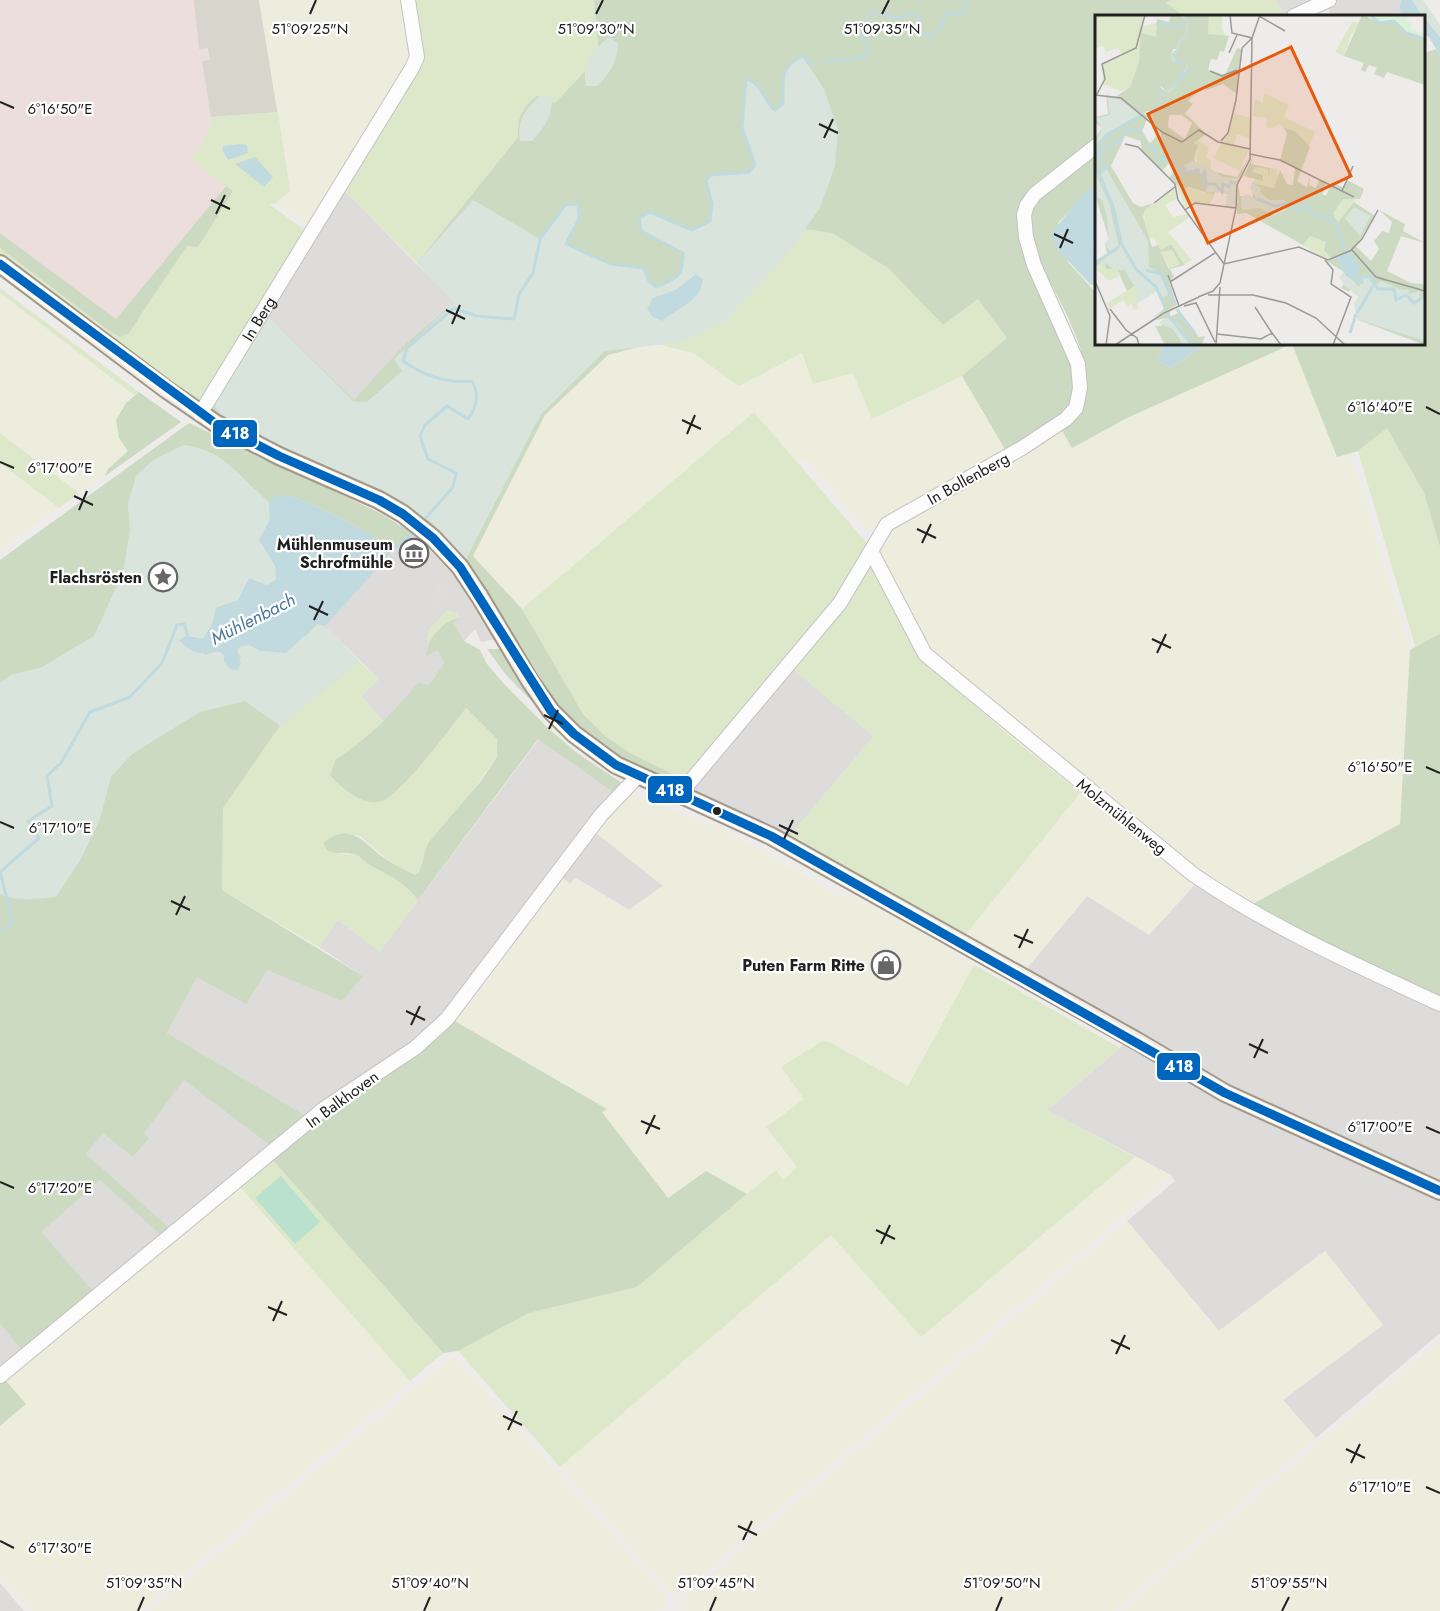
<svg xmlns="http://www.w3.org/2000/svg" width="1440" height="1611" viewBox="0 0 1440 1611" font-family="Jost,sans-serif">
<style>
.residential{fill:#dddcdb}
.commercial{fill:#ebdedd}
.construction{fill:#d7d5cc}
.farmland{fill:#ededde}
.grass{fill:#dde8cb}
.forest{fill:#ccdac1}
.wetland{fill:#d8e4dc;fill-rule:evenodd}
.pitch{fill:#b9e1cd}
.parking{fill:#dedddc}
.water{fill:#c0dadf}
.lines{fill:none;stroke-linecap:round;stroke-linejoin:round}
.stream{stroke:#c0dadf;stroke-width:3}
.minor-casing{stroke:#c4c3c2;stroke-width:16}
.major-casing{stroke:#a39888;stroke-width:20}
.minor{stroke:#fcfcfc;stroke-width:14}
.major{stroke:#f1ece7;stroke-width:16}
.bus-1-casing{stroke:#fff;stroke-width:14}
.bus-1{stroke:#0065bd;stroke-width:9}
.ticks{fill:none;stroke:#202020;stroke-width:2}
.bus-dot{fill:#202020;stroke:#fff;stroke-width:2}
.labels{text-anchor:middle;stroke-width:4.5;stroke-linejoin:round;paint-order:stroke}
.street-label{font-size:16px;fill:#202020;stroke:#fff}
.poi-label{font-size:16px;font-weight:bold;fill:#202020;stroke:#fff;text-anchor:end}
.water-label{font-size:18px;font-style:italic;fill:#4d789a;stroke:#fff}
.inset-river{fill:none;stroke:#c0dadf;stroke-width:3}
.inset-road{fill:none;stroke:#9c9a99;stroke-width:1.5}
.view{fill:#e8590c;fill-opacity:0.15;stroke:#e8590c;stroke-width:3}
.inset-edge{fill:none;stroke:#202020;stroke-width:3}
.ticks-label{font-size:15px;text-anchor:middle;fill:#202020;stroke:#fff;stroke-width:4.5;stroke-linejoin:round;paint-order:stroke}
.line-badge{stroke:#fff;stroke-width:2}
.badge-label{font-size:16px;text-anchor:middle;font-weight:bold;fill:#fff}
</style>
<rect width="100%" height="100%" fill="#eeecea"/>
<!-- residential -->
<path class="residential" d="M1336 0H1401L1399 10 1403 16H1331L1327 4Z
M342 188 455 303 354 401 265 313Z
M414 534 461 583 496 639 481 642 475 629 444 663 429 685 384 722 361 696 379 679 325 626 376 567Z
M785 662 874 736 788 838 678 787Z
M539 739 614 793 447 1011 408 1045 308 1117 167 1033 197 977 267 970 363 976 319 947 338 920 380 951Z
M596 833 664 885 629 910 576 878 570 884 561 877Z
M1202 876 1440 1001V1333L1316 1438 1283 1400 1382 1324 1325 1251 1219 1331 1127 1221 1175 1181 1171 1175 1047 1110 1120 1048 1133 1029 1027 968 1087 896Z
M170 1071 288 1136 96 1294 40 1232 100 1180 86 1154 94 1143 75 1129Z
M0 1289 51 1328 0 1370Z
M0 1583 24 1611H0Z"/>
<!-- commercial -->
<path class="commercial" d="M0 0H259L290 191 276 203 226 186 116 319 0 233Z"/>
<!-- construction -->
<path class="construction" d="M194 0H259L278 112 211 117 202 61 210 60 208 48 199 49Z"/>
<!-- farmland -->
<path class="farmland" d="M259 0H405L413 57 310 224H305L276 203 290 190Z
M0 293 134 395 126 403 119 438 128 451 108 469 105 476 79 493 0 433Z
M653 343 693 353 739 386 803 353 853 372 872 419 962 376 1006 451 1057 422 1073 447 1127 418 1292 344 1337 457 1351 454 1410 650 1400 824 1249 906 1202 877 1149 935 1087 896 1027 968 966 934 1080 793 993 722 921 656 878 561V549L889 528 929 495 866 531 807 458 798 463 754 412 522 609 473 556 545 415 608 355Z
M0 463 59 508 0 550Z
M633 794 701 822 716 825 842 898 846 893 910 926 974 965 908 1086 829 1042 782 1067 805 1100 766 1127 797 1167 783 1180 776 1170 747 1194 706 1171 668 1198 602 1112 606 1109 570 1086 453 1020 561 877 570 884 575 878 629 910 663 886 596 833 612 810Z
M1135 1157 1171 1175 680 1593 670 1592 560 1467 831 1235 921 1337Z
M240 1187 410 1381 141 1611H33L0 1575V1426L26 1404 3 1378Z
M1127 1221 1219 1331 1325 1251 1383 1325 1283 1400 1316 1438 1114 1611H686L683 1608 684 1598Z
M1440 1341V1611H1121L1136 1598Z
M453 1356 666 1595 665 1605 658 1611H150Z"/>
<!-- grass -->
<path class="grass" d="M411 0H594L599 56 555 103 517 125 518 137 417 263 342 188 420 60Z
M1171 0H1312L1313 2 1282 16H1184L1165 3Z
M278 112 290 191 276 203 269 204 302 228 304 238 198 406 0 258V248L108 331 120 337 141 316 187 246 233 191 191 160 210 129 211 117Z
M731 219 832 233 888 268 943 325 978 299 1008 338 962 376 872 419 853 373 813 384 802 353 739 386 693 353 653 343Z
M0 270 160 392 155 393 142 384 0 277Z
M0 288 139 392 134 395 0 293Z
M754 412 870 547 837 600 683 779C657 766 629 755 606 737 572 710 544 647 522 609Z
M1387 427 1424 493 1440 547V634L1416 649 1358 451Z
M0 433 79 493 59 508 0 463Z
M868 567H875L921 656 993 722 1080 793 966 934 788 838 873 736 791 668Z
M447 610 457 613 460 618C445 621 434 633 427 646V632Z
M359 661 379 679 361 696 384 722 355 748 336 759 382 801 399 789 466 708 497 739V757L422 860 419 873 415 875 396 867 360 836 346 834 331 837 332 853 356 855 407 885 418 900 380 952 338 920 319 947 222 890 223 808 280 726Z
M974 965 1120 1048 1047 1110 1135 1157 921 1337 831 1235 560 1467 458 1351 529 1313 637 1287 776 1170 783 1180 797 1167 766 1127 804 1099 781 1067 822 1041 829 1042 908 1086Z
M272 1159 443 1353 410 1381 240 1187Z"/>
<!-- forest -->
<path class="forest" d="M594 0H1171L1166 3 1184 16H1096V140L1020 208 1076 371 1075 395 1069 410 1006 451 962 376 1007 338 978 299 943 325 888 268 832 233 731 219 653 343 608 355 545 415 473 556 522 609 583 714 605 736 630 753 683 779 675 784 620 763 566 720 440 536 216 419 208 408 265 313 354 400 403 346 454 303 417 263 518 137C516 119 523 106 537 96L555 103 599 56Z
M1436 49 1440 55V547L1424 493 1387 428 1358 451 1337 457 1292 344 1127 418 1072 448 1061 429C1068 419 1080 406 1084 394 1100 338 1014 249 1031 209 1042 185 1076 167 1096 152V183L1058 223 1068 262 1096 293V344H1164L1158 361 1171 368 1205 344H1424V53Z
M226 186 233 191 198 247 187 246 129 333 120 337 110 332 0 248V233L116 319Z
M139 392 181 422 105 476 108 469 128 451 119 438 116 420 126 403Z
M189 423 378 512 414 534 393 551C362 527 325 509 288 495L224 603 325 626 359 661 280 726 223 808 222 890 363 976 342 1001 267 970 246 1004 197 977 167 1033 308 1117 274 1148 184 1080 144 1133 149 1138 133 1157 103 1133 86 1154 174 1232 164 1238 100 1180 41 1232 96 1294 23 1352 0 1323V560Z
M460 618 453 622 464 641 480 650 487 664 505 685 549 729 577 753 622 783 614 793 538 739 418 900C404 881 388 875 368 864 364 861 361 857 356 855 343 849 330 860 323 843 349 822 362 840 381 856 392 864 403 869 415 875L419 872 428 843 481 781 497 757V739L466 708C451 727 401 795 382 801 363 807 341 788 330 775L336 759C369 739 393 712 418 683L429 685 444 663 438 650 426 656C428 638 442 621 460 618Z
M1440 634V1001L1249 906 1400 824 1410 650Z
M487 649H502L544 714 506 675Z
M453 1020 607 1109 602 1112 668 1198 706 1171 747 1194 637 1287 529 1313 458 1351 443 1353 272 1159 326 1113Z
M0 1374 26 1404 0 1426Z"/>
<!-- wetland -->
<path class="wetland" d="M1412 0H1423L1440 25V37Z
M609 37 618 43C618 62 610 72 598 86H586C581 64 593 50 609 37Z
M802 56 824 89 838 129 835 166 820 208 786 256 724 322 682 342 605 351 541 414 465 561 433 523 383 494 222 418 214 405 265 313 353 401 367 402 402 371 394 359 454 303 417 263 473 200 540 239 565 205 578 204 579 219 566 245 611 264 644 268 649 281 656 287C677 279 683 276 683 253L641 231 639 218 650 212 692 230 710 221 712 204 706 181 710 175 749 172 755 165 742 128 746 78C766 89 761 100 775 110L783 103C784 78 778 69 802 56ZM696 275 685 308 669 315 653 298 676 290Z
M544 93 552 99C552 117 544 128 532 141H520C516 119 528 106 544 93Z
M184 445C224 449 240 478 269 502L270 520 259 540 275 566 276 579 267 585 249 578 238 600 216 608 213 623 203 639 193 637 205 655 218 651 241 658 237 651 241 646 249 645 261 651 306 636 317 624 325 626 359 661 280 726 245 701 200 712 132 754 111 777 100 819 81 859 56 897C37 899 18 902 0 894V683L11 675 42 667 94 636 123 572 130 530 128 503 136 476 153 460Z"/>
<!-- pitch -->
<path class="pitch" d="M281 1176 320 1222 295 1244 255 1198Z"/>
<!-- parking -->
<path class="parking" d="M1276 0H1312L1313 2 1285 15Z
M442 580 450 594 434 609 427 600 436 592 434 587Z"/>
<!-- water -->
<path class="water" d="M1401 0H1412L1423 16H1403L1399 10Z
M1424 17 1440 37V55L1429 37 1424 35Z
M242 144 247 145 248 153 228 160 222 149 223 146Z
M255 157 273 177 264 187 235 164Z
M1096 183V237L1093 242 1096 284 1091 285 1057 249 1051 234 1082 195Z
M696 274 703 279C699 304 679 306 662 321L653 317 647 309 653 298 676 290Z
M1164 344H1205L1171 368 1158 361Z
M288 495C325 509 362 527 393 551L325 626 317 624 286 653 261 651 249 645 241 646 237 651 241 664 237 670 230 669 224 662V655L218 651C201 656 191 653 179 640L186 636 203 639 213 623 216 608 238 600 249 578 267 585 276 579 275 566 259 540 270 520 269 502 276 496Z"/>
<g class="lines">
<!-- stream -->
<path class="stream" d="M824 61 850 60 867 55 868 47 863 37 871 12 899 18 914 14 921 20 917 33 932 36 941 27 947 14 963 13 967 0
M424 520 453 487 456 473 428 459 420 436 425 425 447 406 468 419C477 407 480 395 472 381 447 384 423 375 403 361L407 348 454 308 476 316 514 319 519 294 533 273 540 239 565 205 578 204 579 219 566 244 611 264 644 268 649 281 656 287C677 279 683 276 683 253L641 231 639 218 650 212 692 230 710 221 712 204 706 181 710 175 749 172 755 165 742 128 746 78C767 89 761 99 775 110L783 103C784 78 778 69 802 56L814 65
M387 550 394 549 412 534
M0 931 13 923 0 872 39 838 28 821 52 806 47 776 61 763 90 712 130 697 162 663 177 625 184 624 189 639"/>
<!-- minor casing -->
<g class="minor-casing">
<g id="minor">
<path d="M1294 16 1329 0"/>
<path id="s1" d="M200 414 412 68 417 57 408 0"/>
<path d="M872 553 925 654 1194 875C1270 927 1356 965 1440 1004"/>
<path d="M679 795 840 603 887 524 1022 448 1066 419 1076 408 1080 388 1078 364 1034 265 1026 237 1024 215 1027 205 1035 194 1096 146"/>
<path d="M0 1376 325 1108 415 1048 447 1019 601 815 637 777"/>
</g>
</g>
<!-- major casing -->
<g class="major-casing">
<path id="major" d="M0 264 167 390 215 423 279 456 379 500 403 514 433 538 460 567 480 597 530 681 551 711 574 734 616 765 771 836 1137 1041 1225 1093 1440 1191"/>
</g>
<!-- minor -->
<use href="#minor" class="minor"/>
<!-- major -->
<use href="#major" class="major"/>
<!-- bus-1 casing -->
<g class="bus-1-casing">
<path id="bus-1" d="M0 264 215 423 279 456 379 500 403 514 433 538 460 567 551 711 574 734 616 765 771 836 1225 1093 1440 1191"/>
</g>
<!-- bus-1 -->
<use href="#bus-1" class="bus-1"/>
</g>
<!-- ticks -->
<path class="ticks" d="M310 14 316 0M596 14 603 0M882 14 889 0M0 102 14 108M819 124 838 133M824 138 833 119M211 200 230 209M216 214 225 195M1054 234 1073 243M1060 248 1068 229M446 310 465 319M452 324 460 305M1426 407 1440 414M682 420 701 429M687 434 695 415M0 462 14 468M74 496 93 505M79 510 87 491M917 529 936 538M922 543 931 524M309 606 328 615M314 620 323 601M1152 639 1171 648M1157 653 1166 634M544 715 563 724M549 729 558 710M1426 767 1440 773M0 822 14 828M779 825 798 834M784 839 793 820M171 901 190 910M176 915 185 896M1014 935 1033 943M1019 948 1028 929M406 1011 425 1020M411 1025 420 1006M1249 1044 1268 1053M1254 1058 1263 1039M641 1121 660 1129M1426 1127 1440 1133M646 1134 655 1115M0 1182 14 1188M876 1230 895 1239M881 1244 890 1225M268 1307 287 1315M273 1321 282 1301M1111 1340 1130 1349M1116 1354 1125 1335M503 1416 522 1425M508 1430 517 1411M1346 1449 1365 1458M1351 1463 1360 1444M1426 1487 1440 1493M738 1526 757 1535M743 1540 752 1521M0 1541 14 1548M138 1611 144 1597M424 1611 430 1597M710 1611 716 1597M996 1611 1002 1597M1282 1611 1289 1597"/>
<!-- icons -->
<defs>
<g id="museum-ring" transform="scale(1.5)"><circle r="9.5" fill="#fff" stroke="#686767" stroke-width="1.5"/><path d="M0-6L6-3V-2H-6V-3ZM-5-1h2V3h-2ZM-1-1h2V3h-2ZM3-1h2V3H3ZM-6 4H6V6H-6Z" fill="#686767"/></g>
<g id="sight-ring" transform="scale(1.5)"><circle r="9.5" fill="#fff" stroke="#686767" stroke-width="1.5"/><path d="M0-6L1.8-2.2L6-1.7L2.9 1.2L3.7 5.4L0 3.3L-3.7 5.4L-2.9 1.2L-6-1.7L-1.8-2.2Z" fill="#686767"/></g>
<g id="shop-ring" transform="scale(1.5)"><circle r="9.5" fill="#fff" stroke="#686767" stroke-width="1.5"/><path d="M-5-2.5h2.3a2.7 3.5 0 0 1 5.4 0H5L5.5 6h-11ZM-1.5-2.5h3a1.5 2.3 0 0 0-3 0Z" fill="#686767"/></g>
</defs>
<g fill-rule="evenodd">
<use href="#museum-ring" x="414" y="553"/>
<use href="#sight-ring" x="163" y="577"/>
<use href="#shop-ring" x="886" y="965"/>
</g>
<!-- markers -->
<circle class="bus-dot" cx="717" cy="811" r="5"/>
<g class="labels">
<!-- street labels -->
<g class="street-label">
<text dy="6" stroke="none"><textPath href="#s1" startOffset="112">In Berg</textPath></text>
<text transform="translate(968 478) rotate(-29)" y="6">In Bollenberg</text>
<text transform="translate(1122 816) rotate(39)" y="6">Molzmühlenweg</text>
<text transform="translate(342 1099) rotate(-36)" y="6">In Balkhoven</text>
</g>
<!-- poi labels -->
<g class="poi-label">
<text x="393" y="550">Mühlenmuseum<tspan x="393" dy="18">Schrofmühle</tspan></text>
<text x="142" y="583">Flachsrösten</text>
<text x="865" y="971">Puten Farm Ritte</text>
</g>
<!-- water labels -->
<g class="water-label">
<text transform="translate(253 619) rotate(-27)" y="6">Mühlenbach</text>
</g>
</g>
<!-- overview -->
<g transform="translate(1095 15)">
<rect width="330" height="330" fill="#eeecea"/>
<path d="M0 0H50L46 12 61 8V22H46L44 47 35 72 26 76 8 69V48L28 40 23 33 11 37 8 31 0 33ZM114 0H127V14L131 22 113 19ZM267 0 266 9 256 20 249 41 240 37 257 7 265 8ZM169 78 194 90 189 102 220 117 214 131 185 109 175 114 171 111 172 102 158 101 160 84 168 88ZM138 98 156 103 155 123 142 119 139 130 154 134 145 156 118 143 133 118ZM101 124 114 133 111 142 116 146V155L102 153ZM160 152 173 154 174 164 175 153 182 154 183 171 175 174 157 168 161 163 169 164 168 160 156 157ZM81 170 119 180 115 189 101 188 91 194ZM79 172 83 183 70 190 78 202 92 199 95 202 73 217 97 245 90 249 76 229 66 235 58 222 53 224 49 213 50 195ZM248 183H262L243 207 238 199ZM215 221 231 227 236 244H230L208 230ZM77 235 85 248 75 254 66 236ZM10 249 22 254 24 261 14 266 0 253ZM42 269 54 281 42 288 44 294 39 295 37 289 33 291 28 285 14 294 12 288Z" fill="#dde8cb"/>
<path d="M76 0H84L92 7 91 19 84 26 82 34H78L76 39 78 47 91 48 93 56 89 55 72 77 66 71 65 77 66 84 57 96H51L49 100 55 98 47 116 55 129 61 121 65 123 66 117 58 109 57 98 67 85 66 73 73 78 94 56 92 47 80 46 78 40 83 35 85 27 92 20 93 5 86 0H114L113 19 134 21 129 37 125 36 122 45 116 44 113 55 130 60 142 33 146 34 142 79 128 69 112 75 107 72 93 86 98 89 90 98 111 119 99 128 103 130 99 144 102 153 142 162 155 141 130 191 134 180 121 175 119 180 93 172 88 175 74 163 78 157 74 148 67 156 46 136V126L30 121 16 151 38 188 46 192 59 188 50 195 48 202 57 232 63 230 66 235 76 229 90 250 75 254 79 262 74 266 82 290 58 303 69 294 62 277 42 269 32 276 22 254H11L10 249 0 252V246L12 239 10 229 14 224 0 180V123L7 113 0 108V102L13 99 11 80 20 82 35 72 44 47 46 18 61 22 62 4 74 7ZM74 100H87L97 108 90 124 73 112ZM77 235 85 249 74 254 66 237ZM267 0 288 8 298 7 314 20 330 25V70L292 57 289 63 279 59 282 53 274 50 270 57 266 55 269 48 249 41ZM188 112 201 117 215 132 202 166 212 172 215 161 214 170 221 173 224 165 232 169 227 179 231 181 237 167 249 173 252 165 269 174 265 184H248L238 199 243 207 259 187 280 201 261 231 276 246 284 234 279 226 287 216 294 218 297 207 284 195 310 209 308 216 330 228 306 221 292 256 316 268 329 269 330 330 263 305 259 289 264 282 256 274 254 277 246 273 251 267 245 263 249 257 233 247 236 243 229 235 231 227 215 221 208 230 151 198 142 199 143 169 145 181 158 183 157 168 179 173 185 155 192 169 198 170 200 153 185 145 192 119ZM158 140 156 149 175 153 174 164 173 154 160 152 157 157 168 160V166L149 161ZM75 296V302L85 297 104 322 110 321 107 330H70L60 311H67L65 307 72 303 60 305Z" fill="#ccdac1" fill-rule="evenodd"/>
<path d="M12 81 25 84 44 100 10 119 0 131 7 113 0 103 15 100ZM97 146 111 150 127 162 143 163 140 192 130 191 133 178 111 177 112 170 107 168 111 167 110 156 106 162 103 155 89 158 90 154H84ZM11 153 53 226 54 252 66 259 73 273 75 279 67 283 63 276 41 289 43 276 29 255H19L11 248 0 252 16 238 10 229 14 224 12 202 7 185 0 181V158L14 188 24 232 27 230 18 191 2 159ZM157 168 166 173 165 177 174 185H190L191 195 178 200 165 193 147 195 146 183 153 179 162 185 155 173ZM259 192 276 201 265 221 250 203ZM249 257 264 272 270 259 280 270 286 266 307 275 313 274 314 279 325 276 324 282 330 281V326L264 305 259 289 264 282 249 270 245 263ZM74 302 83 309 97 330H88L78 314 63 308Z" fill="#d8e4dc"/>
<path d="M276 0H314L311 5 317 10 315 14 330 18V24L315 20 299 6H281Z" fill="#daf1d8"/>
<path d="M84 0 93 5 92 20 85 27 83 35 78 40 80 46 83 44 92 47 94 50V57L72 78 66 73 68 81 67 85 53 105 56 97 47 100 56 96 66 84 64 72 72 77 88 56 93 55 91 48H79L76 39 82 34 84 26 91 19 92 7ZM253 237 264 249 265 255 260 262 267 261 269 268 264 269 268 275 262 266 251 261 241 243Z" fill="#c0dadf"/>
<path class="inset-river" d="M276 0 284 8 299 6 311 18 330 24M61 9 90 11M54 128 67 146 74 141 78 150 84 152M0 139 11 121 47 100M0 149 18 191 27 230 41 254 61 272 71 294M85 152 90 154 89 158 103 155 106 162 110 156 111 167 108 169H120L127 177 128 169 134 172 136 167 141 168M5 158 11 153 3 139 21 126 25 129 27 120 35 113 47 117M162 184 180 191 194 188 202 195 212 191 219 201 231 202 242 212 250 236M0 248 24 232M51 255 66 259 80 290M260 263 274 261 283 274H299L301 285 311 280 319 288 330 281M262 298 278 271M72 299 97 330M88 303 100 318M80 307 88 303 82 294M255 318 261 299"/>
<path class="inset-road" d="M164 1 190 16M134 38 142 20M115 56 127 61 142 55M2 79 10 64 7 49 41 33 50 0M0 80 26 83 67 117 87 127 104 115 123 127 155 134M126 126 133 118 141 85 147 33 157 23 137 18 135 0M30 129 43 132 80 169 83 185 129 249 204 232 233 245 257 235 281 262 330 276M155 139 185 145 259 182M247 176 258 151M59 188 81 171M90 195 100 188 141 193M256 235 267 224 283 195M230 245 238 255 236 269 256 282 238 330M73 260 84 291M0 266 15 301 11 330M75 267 120 238M113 280H158L191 288 221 303 250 330M103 282 118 276 125 268 141 193 142 170 155 144 157 23 165 0M89 291 101 288 120 327M160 292 177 318M15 294 31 315 42 323 44 330M122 319 166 324 177 318 186 330M20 330 69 298 104 282M121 330 125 272"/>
<path class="view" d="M196 32 256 161 113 228 53 99Z"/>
<rect width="330" height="330" class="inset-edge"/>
</g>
<g class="ticks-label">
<text x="310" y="34">51°09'25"N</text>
<text x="596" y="34">51°09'30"N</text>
<text x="882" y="34">51°09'35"N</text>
<text x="60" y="114">6°16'50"E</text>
<text x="1380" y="412">6°16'40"E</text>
<text x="60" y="473">6°17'00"E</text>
<text x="1380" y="772">6°16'50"E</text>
<text x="60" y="833">6°17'10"E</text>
<text x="1380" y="1132">6°17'00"E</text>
<text x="60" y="1193">6°17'20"E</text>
<text x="1380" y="1492">6°17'10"E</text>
<text x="60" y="1553">6°17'30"E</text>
<text x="144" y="1588">51°09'35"N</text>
<text x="430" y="1588">51°09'40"N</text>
<text x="716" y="1588">51°09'45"N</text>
<text x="1002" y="1588">51°09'50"N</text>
<text x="1289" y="1588">51°09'55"N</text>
</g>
<g class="line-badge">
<rect x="212" y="419" width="46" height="29" rx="6" fill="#0065bd"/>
<rect x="647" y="775" width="46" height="29" rx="6" fill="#0065bd"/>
<rect x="1156" y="1052" width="45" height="29" rx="6" fill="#0065bd"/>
</g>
<g class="badge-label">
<text x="235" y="439">418</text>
<text x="670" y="796">418</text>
<text x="1179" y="1072">418</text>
</g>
</svg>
